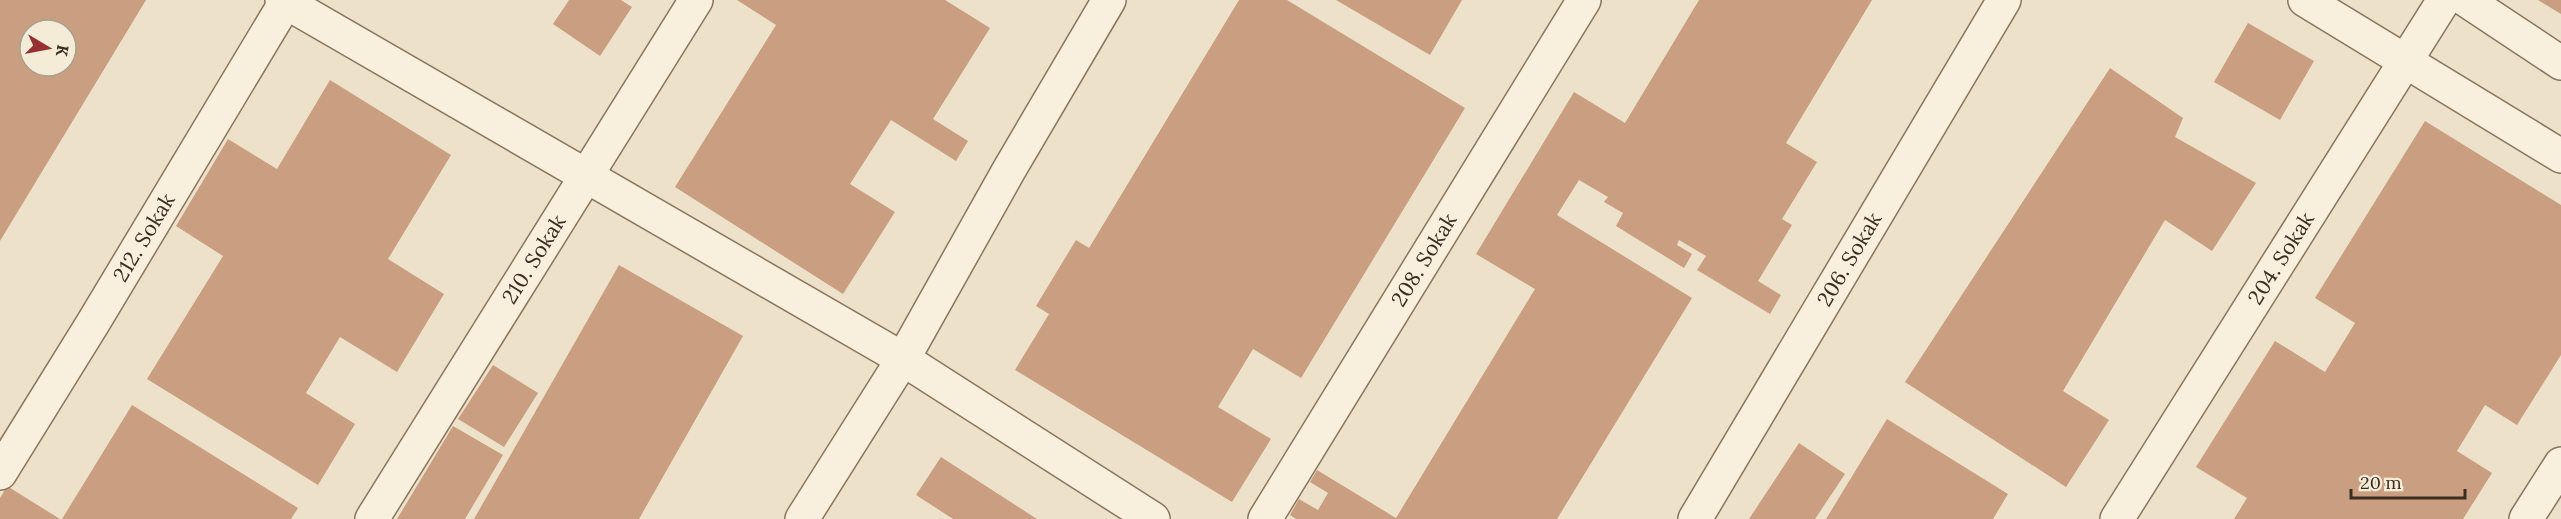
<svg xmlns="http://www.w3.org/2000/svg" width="2561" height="519" viewBox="0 0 2561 519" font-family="Lora,serif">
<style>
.building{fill:#ca9e80;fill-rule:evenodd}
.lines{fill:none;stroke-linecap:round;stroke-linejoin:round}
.minor-casing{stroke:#89755e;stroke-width:36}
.minor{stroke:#f8efdc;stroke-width:33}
.labels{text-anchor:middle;stroke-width:5;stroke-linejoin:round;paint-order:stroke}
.street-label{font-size:21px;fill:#3a2d21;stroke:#f5ecd8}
</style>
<rect width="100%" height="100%" fill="#ede2c9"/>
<!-- building -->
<path class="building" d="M0 0H146L0 241ZM30 30H66V66H30Z
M569 0H621L632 7 600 56 553 24Z
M737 0H945L990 28 933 119 968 141 956 161 891 120 850 184 895 212 843 294 675 187 776 25Z
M1239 0H1287L1465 108 1301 378 1253 349 1218 407 1271 439 1232 502 1015 370 1049 314 1036 306 1076 240 1089 248Z
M1336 0H1462L1430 55Z
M1699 0H1872L1786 143 1817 162 1782 219 1792 225 1758 281 1781 295 1770 314 1697 270 1706 256 1679 240 1677 245 1692 254 1684 268 1616 226 1623 213 1604 202 1608 197 1579 180 1557 215 1692 298 1557 519H1296L1290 515 1299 499 1318 510 1328 493 1310 482 1317 470 1396 518 1535 289 1476 254 1574 92 1625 123Z
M2538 0H2561V14Z
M2248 23 2314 61 2280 120 2214 82Z
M2110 68 2183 118 2175 137 2256 183 2212 251 2165 220 2063 391 2109 420 2066 487 1905 382Z
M330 80 451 155 388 259 444 294 397 372 340 337 306 393 355 424 318 485 147 379 223 256 176 226 228 139 277 169Z
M2425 121 2561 205V355L2517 425 2485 405 2457 451 2492 473 2463 519H2234L2247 498 2196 467 2275 341 2325 372 2355 323 2315 298Z
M619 265 743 336 639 519H474Z
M493 365 538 393 504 447 458 419Z
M132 405 298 508 291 519H62Z
M1887 419 2008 494 1993 519H1826Z
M453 426 503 455 465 519H397Z
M1799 443 1845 474 1815 519H1749Z
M941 457 1037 519H953L916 495Z
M7 486 60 519H0V498Z"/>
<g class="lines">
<!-- minor casing -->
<g class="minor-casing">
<g id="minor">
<path d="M282 0 903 359 1153 519"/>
<path d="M2305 0 2561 156"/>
<path d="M2466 0 2561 63"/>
<path id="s1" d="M0 473 93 323 287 0"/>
<path id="s2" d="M372 519 696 0"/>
<path d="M802 519 903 359 1009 170 1109 0"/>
<path id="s3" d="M1265 519 1584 0"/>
<path id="s4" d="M1695 519 2004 0"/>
<path id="s5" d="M2117 519 2444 0"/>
<path d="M2526 519 2561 464"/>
</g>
</g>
<!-- minor -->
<use href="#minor" class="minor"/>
</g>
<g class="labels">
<!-- street labels -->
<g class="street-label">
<text dy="7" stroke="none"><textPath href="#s1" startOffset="276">212. Sokak</textPath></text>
<text dy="7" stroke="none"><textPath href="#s2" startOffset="306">210. Sokak</textPath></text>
<text dy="7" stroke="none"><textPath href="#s3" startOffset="304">208. Sokak</textPath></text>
<text dy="7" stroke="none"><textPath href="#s4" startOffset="302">206. Sokak</textPath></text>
<text dy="7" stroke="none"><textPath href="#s5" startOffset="308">204. Sokak</textPath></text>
</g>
</g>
<!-- north arrow -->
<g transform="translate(48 48) rotate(100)"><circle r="28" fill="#f5ecd8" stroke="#aaa08f" stroke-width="1.5"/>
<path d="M0-4.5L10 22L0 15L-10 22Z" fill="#963032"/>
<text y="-9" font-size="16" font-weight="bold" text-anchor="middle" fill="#3a2d21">K</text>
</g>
<!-- scale -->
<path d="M2351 489v9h114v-9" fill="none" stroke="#3a2d21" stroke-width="3"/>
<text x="2360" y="489" font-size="18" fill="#3a2d21" stroke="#f5ecd8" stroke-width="4.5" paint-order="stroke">20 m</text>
</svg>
